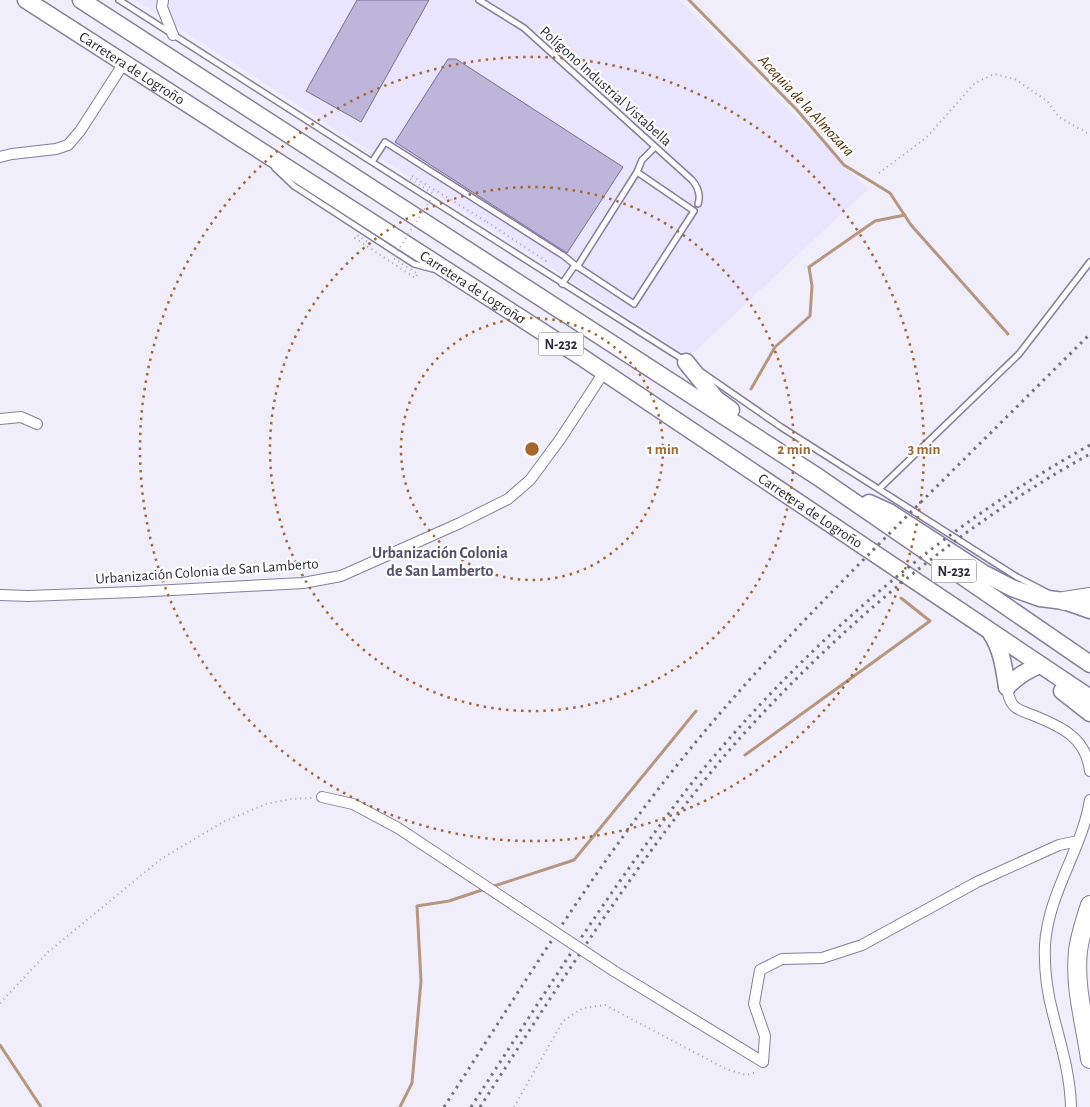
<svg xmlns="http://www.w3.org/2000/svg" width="1090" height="1107" viewBox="0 0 1090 1107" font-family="'Alegreya Sans',sans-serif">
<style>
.built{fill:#eae5ff}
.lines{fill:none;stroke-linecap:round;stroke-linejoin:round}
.stream{stroke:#b6967e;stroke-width:3}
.building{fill:#beb6da;stroke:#756e8d}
.service-casing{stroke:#857e9d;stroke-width:8}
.minor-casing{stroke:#857e9d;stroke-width:12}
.trunk-casing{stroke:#857e9d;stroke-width:19}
.motorway-casing{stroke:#857e9d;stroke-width:20}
.path{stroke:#a8a5b2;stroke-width:2;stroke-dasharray:1 4;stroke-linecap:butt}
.service{stroke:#fff;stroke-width:5}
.minor{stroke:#fff;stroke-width:10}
.trunk{stroke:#fff;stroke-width:16}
.motorway{stroke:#fff;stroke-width:18}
.rail{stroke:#74717e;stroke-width:3;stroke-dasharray:2.5 5;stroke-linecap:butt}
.minor-bridge-casing{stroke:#857e9d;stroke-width:12;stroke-linecap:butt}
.path-bridge{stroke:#a8a5b2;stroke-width:2;stroke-dasharray:1 4;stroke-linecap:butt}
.minor-bridge{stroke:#fff;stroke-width:10}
.ring{fill:none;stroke:#a6662e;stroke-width:2.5;stroke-dasharray:2.5 5}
.labels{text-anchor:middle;stroke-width:4.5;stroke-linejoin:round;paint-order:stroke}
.shield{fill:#fefefe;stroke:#6c6a73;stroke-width:1}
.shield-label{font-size:14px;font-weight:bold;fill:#2e2b38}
.street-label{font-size:15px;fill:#2e2b38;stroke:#fefefe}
.water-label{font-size:16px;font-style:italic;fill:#552b00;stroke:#fefefe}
.neighbourhood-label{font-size:16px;font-weight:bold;fill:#56506d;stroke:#fefefe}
.centre{fill:#a6662e;stroke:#fefefe;stroke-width:2.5}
.ring-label{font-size:15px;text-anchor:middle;font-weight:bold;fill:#a6662e;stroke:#fefefe;stroke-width:4.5;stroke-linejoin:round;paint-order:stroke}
</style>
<rect width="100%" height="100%" fill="#f1eefc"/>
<!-- built -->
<path class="built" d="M135 0H679L868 189 689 357Z"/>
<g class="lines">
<!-- stream -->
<path class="stream" d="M689 0 797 110 844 165 890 193 911 225 1008 334
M751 389 775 347 810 316 812 286 809 267 875 221 905 215
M745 755 930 621 901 598
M491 887 574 860 696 711
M0 1045 41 1107
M400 1107 412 1083 421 981 417 906 449 901 485 889"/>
</g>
<!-- building -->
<path class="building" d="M357 0H429L361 122 306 91Z
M448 59H456L623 167 567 253 395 142Z"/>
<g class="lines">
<!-- service casing -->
<g class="service-casing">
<path id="service" d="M119 0 372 162 684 360
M479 0 524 28 692 180C698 187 701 195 698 204
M372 162 385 142 564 256 575 265 634 304 694 211 637 172
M275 168 294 186 414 264 433 269
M577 267 637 172 642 160 655 147
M562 284 575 265
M703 373 781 427 1017 577 1048 593
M879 489 1019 354 1090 262"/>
</g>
<!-- minor casing -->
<g class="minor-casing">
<path id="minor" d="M163 0 162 7 173 35
M0 157 12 154 56 149 68 145 80 131 124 63
M0 419 21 417 37 424
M0 595 28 596 135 592 303 583 341 576 460 523 508 499 530 480 561 438 604 372
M1007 687C1008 694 1009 701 1014 706 1019 711 1028 713 1035 716 1062 727 1086 738 1090 771
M322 797 353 804 398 828 517 907
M614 971 763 1062 765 1036 754 1004 760 970 782 959 822 958 862 945 977 882 1059 845 1078 841
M1071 1107C1070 1073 1061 1046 1053 1014 1047 992 1044 968 1045 945 1048 893 1082 850 1090 800"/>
</g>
<!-- trunk casing -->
<g class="trunk-casing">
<g id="trunk">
<path id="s1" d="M26 0 580 356 1090 698"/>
<path d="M81 0 818 477 1090 664"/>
<path d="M686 362 716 399 731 410"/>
<path d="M869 503 889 512 983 573 1012 588 1040 598 1064 601 1090 610"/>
<path d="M991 633C1002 650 1004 668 1007 687"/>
<path d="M1007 687C1017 676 1027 670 1040 665"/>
<path d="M1062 691 1090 713"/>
</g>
</g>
<!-- motorway casing -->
<g class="motorway-casing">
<path id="motorway" d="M1064 601 1090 597
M1090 905C1085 920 1080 935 1078 951 1074 987 1085 1023 1090 1059"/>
</g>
<!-- path -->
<path class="path" d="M879 173 926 138 975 83 994 74 1015 79 1047 101 1059 117 1090 135
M487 222 549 263
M0 1003 48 952 161 859 223 822 266 804 291 799 313 798
M514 1107 563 1021 583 1008 605 1005 726 1069 746 1075 758 1072"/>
<!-- service -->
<use href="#service" class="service"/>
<!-- minor -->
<use href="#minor" class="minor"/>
<!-- trunk -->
<use href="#trunk" class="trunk"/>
<!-- motorway -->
<use href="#motorway" class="motorway"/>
<!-- rail -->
<path class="rail" d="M444 1107C521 989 594 868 682 759 748 677 821 602 895 528 960 463 1025 399 1090 334
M471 1107C525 1024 577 941 634 861 656 831 677 801 700 773 809 641 941 528 1090 445
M480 1107C552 996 622 884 704 781 733 744 765 710 798 677 885 590 983 513 1090 454"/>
<!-- minor-bridge casing -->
<g class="minor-bridge-casing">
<path id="minor-bridge" d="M517 907 614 971"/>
</g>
<!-- path-bridge -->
<path class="path-bridge" d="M371 244 357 235 355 238 415 278 418 274 393 258 434 194 410 179 412 176 487 222"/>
<!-- minor-bridge -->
<use href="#minor-bridge" class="minor-bridge"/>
</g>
<!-- distance rings -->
<g class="ring">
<circle cx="532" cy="449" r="131"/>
<circle cx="532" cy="449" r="262"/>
<circle cx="532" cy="449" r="392"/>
</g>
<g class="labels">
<!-- shield labels -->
<g class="shield">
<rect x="538.5" y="332.5" width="45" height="23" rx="4"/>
<rect x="931.5" y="559.5" width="45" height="23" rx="4"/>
</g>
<g class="shield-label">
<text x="561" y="349">N-232</text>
<text x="954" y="576">N-232</text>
</g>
<!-- street labels -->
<g class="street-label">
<text dy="5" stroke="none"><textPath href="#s1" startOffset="126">Carretera de Logroño</textPath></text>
<text transform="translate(606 86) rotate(42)" y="5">Polígono Industrial Vistabella</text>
<text dy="5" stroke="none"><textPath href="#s1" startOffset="531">Carretera de Logroño</textPath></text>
<text dy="5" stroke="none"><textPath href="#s1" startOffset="936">Carretera de Logroño</textPath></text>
<text transform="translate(207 571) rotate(-4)" y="5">Urbanización Colonia de San Lamberto</text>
</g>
<!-- water labels -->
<g class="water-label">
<text transform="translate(807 105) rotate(47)" y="6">Acequia de la Almozara</text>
</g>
<!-- neighbourhood labels -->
<g class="neighbourhood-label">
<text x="440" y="558">Urbanización Colonia<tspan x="440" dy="18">de San Lamberto</tspan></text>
</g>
</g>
<circle cx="532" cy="449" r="8" class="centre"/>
<g class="ring-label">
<text x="663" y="454">1 min</text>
<text x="794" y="454">2 min</text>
<text x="924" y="454">3 min</text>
</g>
</svg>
